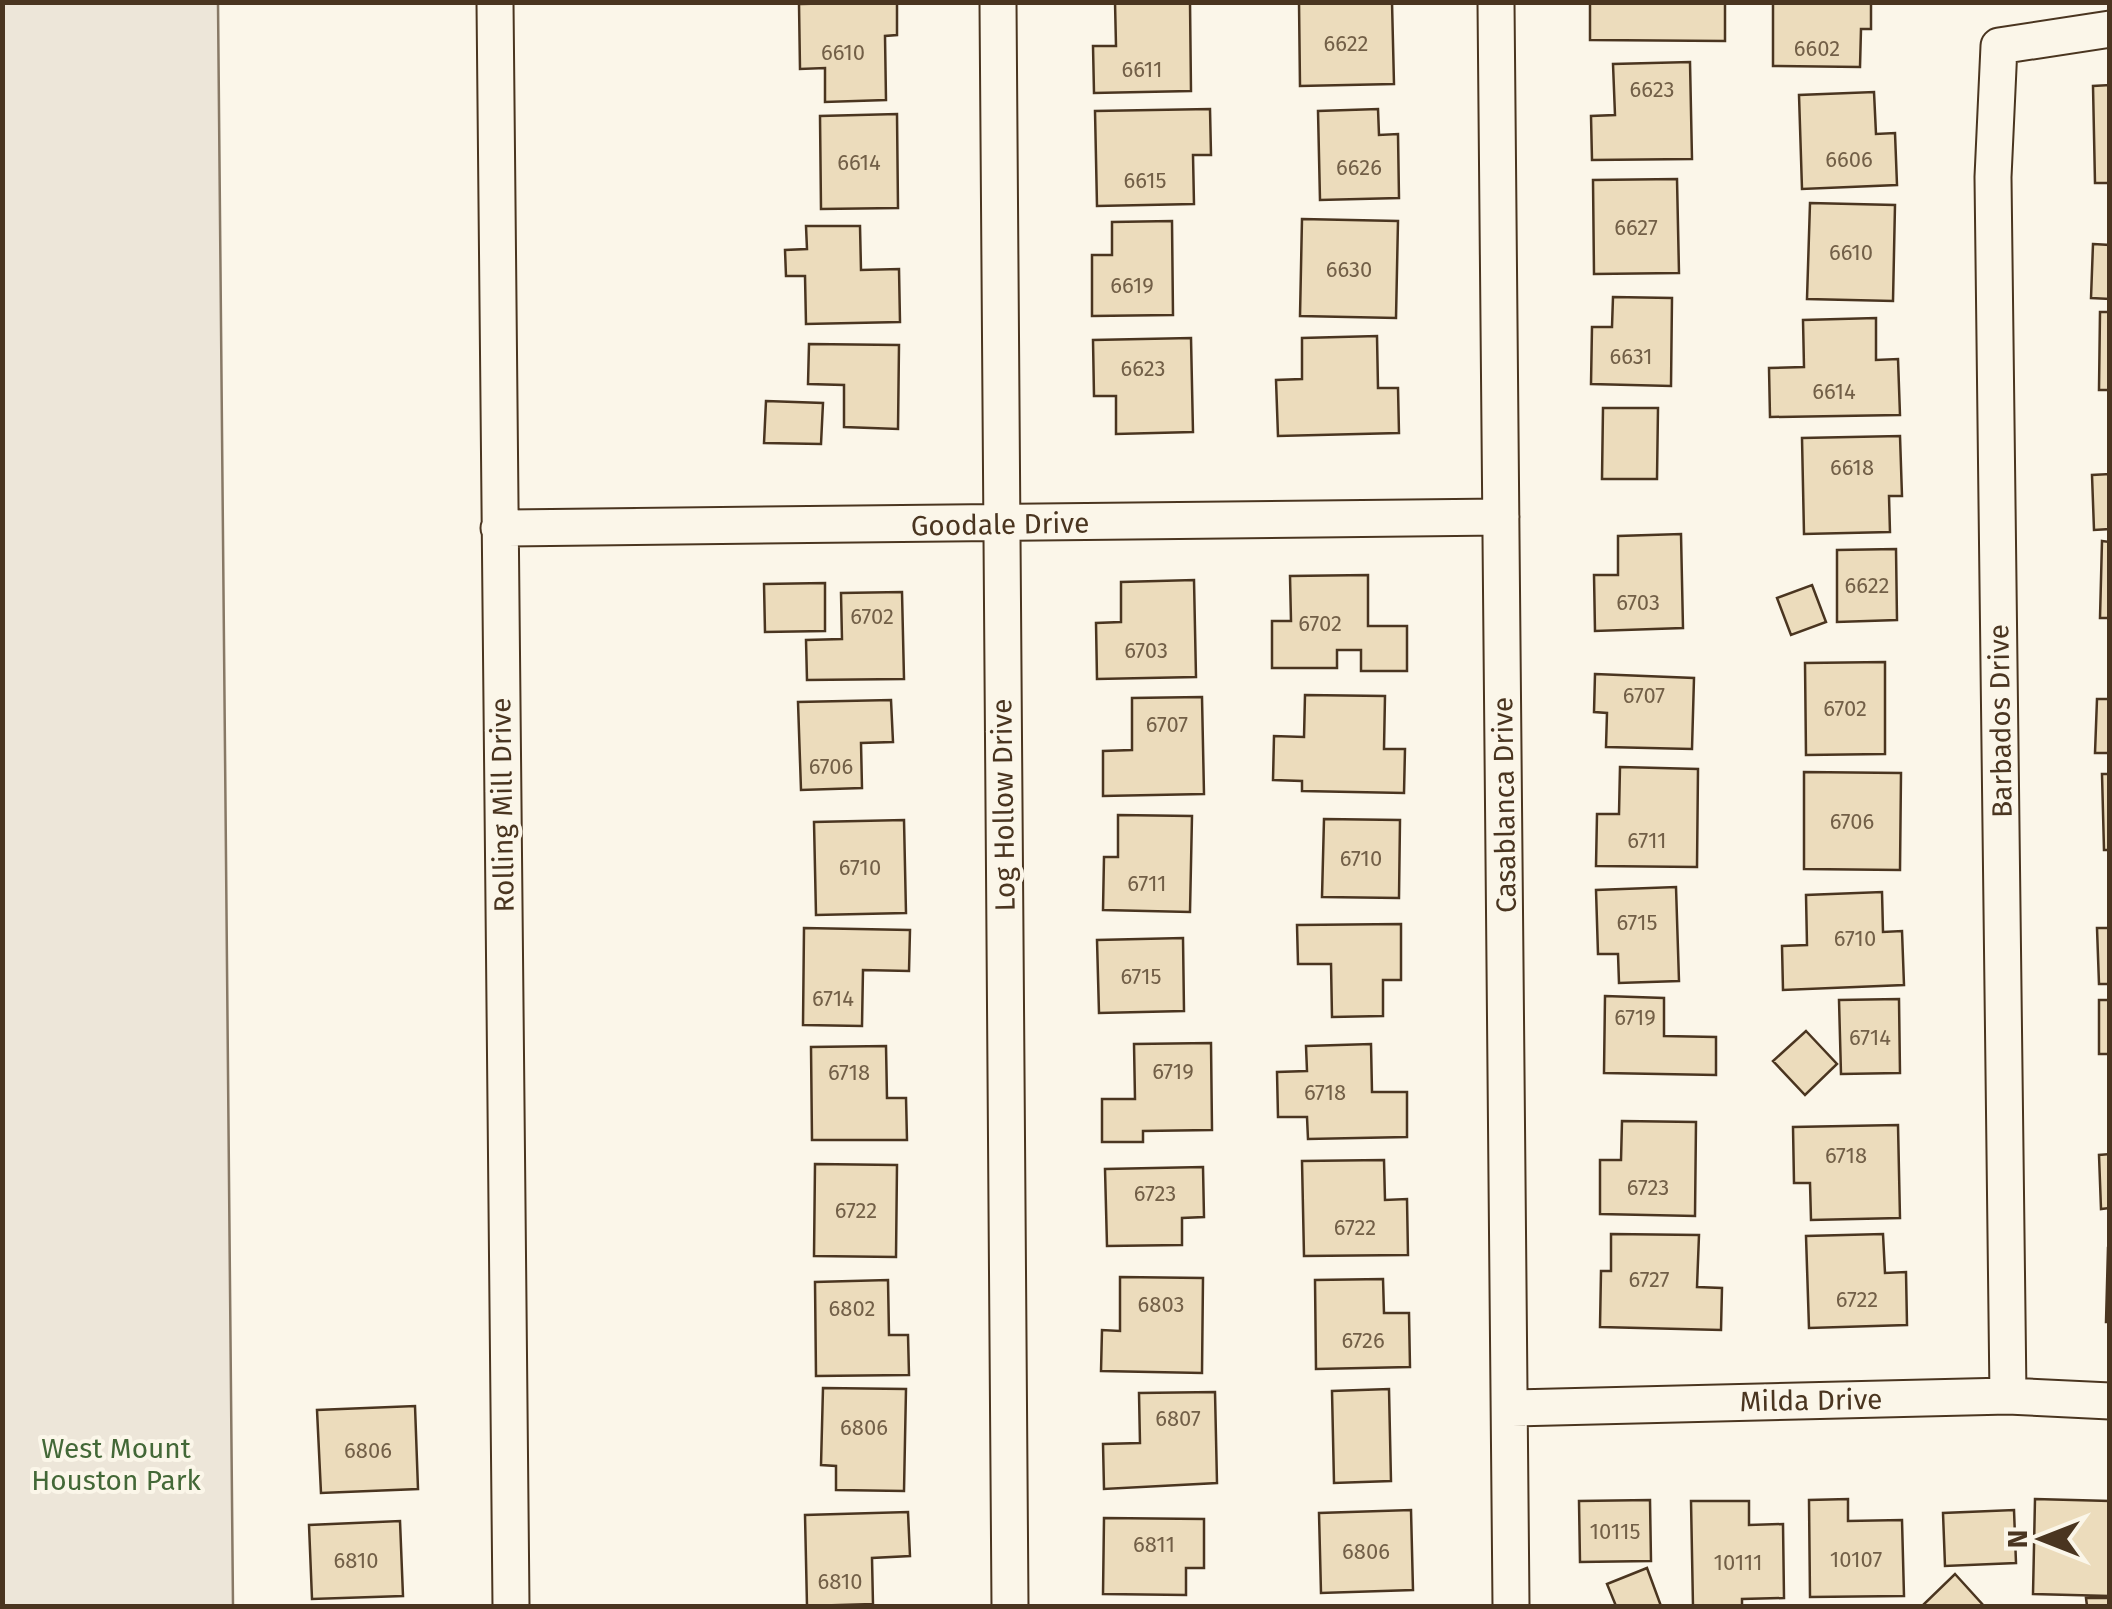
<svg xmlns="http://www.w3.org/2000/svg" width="2112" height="1609" viewBox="0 0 2112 1609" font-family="'Fira Sans',sans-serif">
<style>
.green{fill:#ede6d9;stroke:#887966;stroke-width:2.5}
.building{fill:#ecdcbc;stroke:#4a3520;stroke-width:2.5}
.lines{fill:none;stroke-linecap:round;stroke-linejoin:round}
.street-casing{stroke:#4a3520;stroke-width:39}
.street{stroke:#fbf6e9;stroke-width:35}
.labels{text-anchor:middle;stroke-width:8;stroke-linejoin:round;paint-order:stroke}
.number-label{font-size:22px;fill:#725f47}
.street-label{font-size:28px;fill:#4a3520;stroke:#fbf6e9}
.park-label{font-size:28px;fill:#436837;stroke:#fbf6e9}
</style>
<rect width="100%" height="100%" fill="#fbf6e9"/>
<!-- green -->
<path class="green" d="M3 2 218 3 233 1606H3Z"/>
<!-- building -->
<path class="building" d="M897 2V35L885 36 886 100 825 102V68L800 69 799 4Z
M1115 2H1190L1191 91 1094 93 1093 46H1116Z
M1299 2H1392L1394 84 1300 86Z
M1590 2H1725V41L1590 40Z
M1773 2H1871V29H1861L1860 67 1773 66Z
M1690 62 1692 159 1592 160 1591 116 1615 115 1613 64Z
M2110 85V183H2095L2093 86Z
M1874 92 1876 134 1895 133 1897 185 1802 189 1799 95Z
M1210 109 1211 155H1193L1194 204 1097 206 1095 111Z
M1378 109 1379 135 1398 134 1399 198 1320 200 1318 111Z
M897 114 898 208 821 209 820 116Z
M1677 179 1679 273 1594 274 1593 180Z
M1810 203 1895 205 1893 301 1807 299Z
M1302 219 1398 221 1396 318 1300 316Z
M1172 221 1173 315 1092 316V255H1112V222Z
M806 226H860L861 270 899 269 900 322 806 324 805 276H786L785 250 807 249Z
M2093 244 2110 245V299L2091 298Z
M1613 297 1672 298 1671 386 1591 384 1592 327H1612Z
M2100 312H2110V390H2099Z
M1876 318V360L1898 359 1900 415 1770 417 1769 368 1804 367 1803 320Z
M1377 336 1378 388H1398L1399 433 1278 436 1276 380 1302 379V338Z
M1191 338 1193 432 1116 434V396H1094L1093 340Z
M809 344 899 345 898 429 844 427V385L808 384Z
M766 401 823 403 821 444 764 443Z
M1603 408H1658L1657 479H1602Z
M1900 436 1902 496H1889L1890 532 1804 534 1802 438Z
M2110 474V529L2094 530 2092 475Z
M1681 534 1683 628 1595 631 1594 575H1618V536Z
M2102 541 2110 542V618H2100Z
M1896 549 1897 620 1837 622V550Z
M1368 575V626H1407V671H1361V650H1337V668H1272V621H1291L1290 576Z
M1194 580 1196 677 1097 679 1096 623 1121 622V582Z
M825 583V631L765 632 764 584Z
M1812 585 1826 622 1791 635 1777 598Z
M902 592 904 679 807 680 806 640 842 639 841 593Z
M1885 662V754L1806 755 1805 663Z
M1595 674 1694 678 1692 749 1606 747 1607 713 1594 712Z
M1305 695 1385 696 1384 749H1405L1404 793 1302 791V781L1273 780 1274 736 1304 737Z
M1202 697 1204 794 1103 796V751L1132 750V698Z
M2097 699H2110V753H2095Z
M891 700 893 742 861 743 862 788 801 790 798 702Z
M1620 767 1698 769 1697 867 1596 866 1597 814H1619Z
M1804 772 1901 773 1900 870 1804 869Z
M2102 774H2110V850H2104Z
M1118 815 1192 816 1190 912 1103 910 1104 857H1118Z
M1324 819 1400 820 1399 898 1322 897Z
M904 820 906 913 816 915 814 822Z
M1676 887 1679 981 1619 983 1618 954H1598L1596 890Z
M1882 892 1883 932 1902 931 1904 985 1783 990 1782 946 1807 945 1806 895Z
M1401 924V980H1383V1016L1332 1017 1331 964H1298L1297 925Z
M804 928 910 930 909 971 863 970 862 1026 803 1025Z
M2097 928H2110V984H2099Z
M1183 938 1184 1011 1099 1013 1097 940Z
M1605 996 1664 998V1036L1716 1037V1075L1604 1073Z
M1899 999 1900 1073 1841 1074 1839 1000Z
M2099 1000H2110V1054H2099Z
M1806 1031 1837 1064 1805 1095 1773 1061Z
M1211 1043 1212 1130 1143 1131V1142H1102V1099H1135L1134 1044Z
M1371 1044 1372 1092H1407V1137L1308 1139 1307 1117H1278L1277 1072 1307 1071 1306 1046Z
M886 1046 887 1098H906L907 1140H812L811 1047Z
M1622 1121 1696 1122 1695 1216 1600 1214V1160H1621Z
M1898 1125 1900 1218 1811 1220 1810 1183H1794L1793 1127Z
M2110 1154V1208L2101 1209 2099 1155Z
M1384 1160 1385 1200 1407 1199 1408 1255 1304 1256 1302 1161Z
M815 1164 897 1165 896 1257 814 1256Z
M1203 1167 1204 1217 1182 1218V1245L1107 1246 1105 1169Z
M1611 1234 1699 1235 1697 1287 1722 1288 1721 1330 1600 1327 1601 1271H1611Z
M1883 1234 1885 1273 1906 1272 1907 1325 1809 1328 1806 1236Z
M2108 1248H2110V1322H2106Z
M1120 1277 1203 1278 1202 1373 1101 1371 1102 1330 1120 1331Z
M1383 1279 1384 1313H1409L1410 1367 1316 1369 1315 1280Z
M888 1280 889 1335H908L909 1375 816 1376 815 1282Z
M823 1388 906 1389 904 1491 836 1490V1466L821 1465Z
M1389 1389 1391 1481 1334 1483 1332 1391Z
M1215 1392 1217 1483 1104 1489 1103 1444 1140 1443 1139 1393Z
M415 1406 418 1489 321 1493 317 1410Z
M1848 1499V1521L1902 1520 1904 1596 1810 1597 1809 1500Z
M2035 1499 2110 1501V1596L2033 1594Z
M1650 1500 1651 1561 1580 1562 1579 1501Z
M1691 1501H1749V1525L1783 1524 1784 1598 1742 1599V1606H1693Z
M1411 1510 1413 1590 1321 1593 1319 1513Z
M2014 1510 2016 1563 1945 1566 1943 1513Z
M908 1512 910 1556 872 1558 873 1604 807 1606 805 1515Z
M1104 1518 1204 1519V1568H1186V1595L1103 1594Z
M400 1521 403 1596 312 1599 309 1525Z
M1647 1568 1661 1606H1616L1607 1584Z
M1955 1574 1984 1606H1922Z
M2086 1598H2110V1606H2087Z"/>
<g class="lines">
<!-- street casing -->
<g class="street-casing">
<path id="street" d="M495 2 511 1606
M998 2 1010 1606
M1496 2 1511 1606
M499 528 1501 517
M2008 1396 1993 177 1999 46 2110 29
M1512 1408 2008 1396 2110 1401"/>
</g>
<!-- street -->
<use href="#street" class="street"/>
</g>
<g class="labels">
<!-- number labels -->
<g class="number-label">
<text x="1346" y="51">6622</text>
<text x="1817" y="56">6602</text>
<text x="843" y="60">6610</text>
<text x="1142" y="77">6611</text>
<text x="1652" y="97">6623</text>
<text x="1849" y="167">6606</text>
<text x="859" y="170">6614</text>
<text x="1359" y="175">6626</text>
<text x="1145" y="188">6615</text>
<text x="1636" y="235">6627</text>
<text x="1851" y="260">6610</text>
<text x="1349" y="277">6630</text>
<text x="1132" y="293">6619</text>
<text x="1631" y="364">6631</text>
<text x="1143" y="376">6623</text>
<text x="1834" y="399">6614</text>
<text x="1852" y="475">6618</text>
<text x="1867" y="593">6622</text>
<text x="1638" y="610">6703</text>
<text x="872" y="624">6702</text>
<text x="1320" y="631">6702</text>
<text x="1146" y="658">6703</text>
<text x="1644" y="703">6707</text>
<text x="1845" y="716">6702</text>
<text x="1167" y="732">6707</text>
<text x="831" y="774">6706</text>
<text x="1852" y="829">6706</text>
<text x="1647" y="848">6711</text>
<text x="1361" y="866">6710</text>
<text x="860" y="875">6710</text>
<text x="1147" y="891">6711</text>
<text x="1637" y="930">6715</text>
<text x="1855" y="946">6710</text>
<text x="1141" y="984">6715</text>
<text x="833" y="1006">6714</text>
<text x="1635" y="1025">6719</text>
<text x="1870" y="1045">6714</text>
<text x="1173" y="1079">6719</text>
<text x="849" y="1080">6718</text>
<text x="1325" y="1100">6718</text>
<text x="1846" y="1163">6718</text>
<text x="1648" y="1195">6723</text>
<text x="1155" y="1201">6723</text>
<text x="856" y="1218">6722</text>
<text x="1355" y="1235">6722</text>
<text x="1649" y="1287">6727</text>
<text x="1857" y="1307">6722</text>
<text x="1161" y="1312">6803</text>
<text x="852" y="1316">6802</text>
<text x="1363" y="1348">6726</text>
<text x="1178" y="1426">6807</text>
<text x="864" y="1435">6806</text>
<text x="368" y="1458">6806</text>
<text x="1615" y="1539">10115</text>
<text x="1154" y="1552">6811</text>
<text x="1366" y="1559">6806</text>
<text x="1856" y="1567">10107</text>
<text x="356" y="1568">6810</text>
<text x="1738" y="1570">10111</text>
<text x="840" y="1589">6810</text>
</g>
<!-- street labels -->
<g class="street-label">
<text transform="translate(1000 524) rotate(-1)" y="10">Goodale Drive</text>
<text transform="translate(2000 721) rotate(-91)" y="10">Barbados Drive</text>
<text transform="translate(502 805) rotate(-91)" y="10">Rolling Mill Drive</text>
<text transform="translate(1003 805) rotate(-91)" y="10">Log Hollow Drive</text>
<text transform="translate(1504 805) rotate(-91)" y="10">Casablanca Drive</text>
<text transform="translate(1811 1400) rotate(-1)" y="10">Milda Drive</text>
</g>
<!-- park labels -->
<g class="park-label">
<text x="116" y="1458">West Mount<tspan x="116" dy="32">Houston Park</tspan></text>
</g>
</g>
<!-- border -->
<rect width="2112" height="1609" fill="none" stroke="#4a3520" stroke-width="10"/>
<!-- north arrow -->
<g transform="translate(2042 1539) rotate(270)" stroke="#fbf6e9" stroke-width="8" paint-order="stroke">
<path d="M0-8L18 38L0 25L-18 38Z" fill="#4a3520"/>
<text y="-15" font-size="28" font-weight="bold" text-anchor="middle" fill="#4a3520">N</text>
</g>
</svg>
